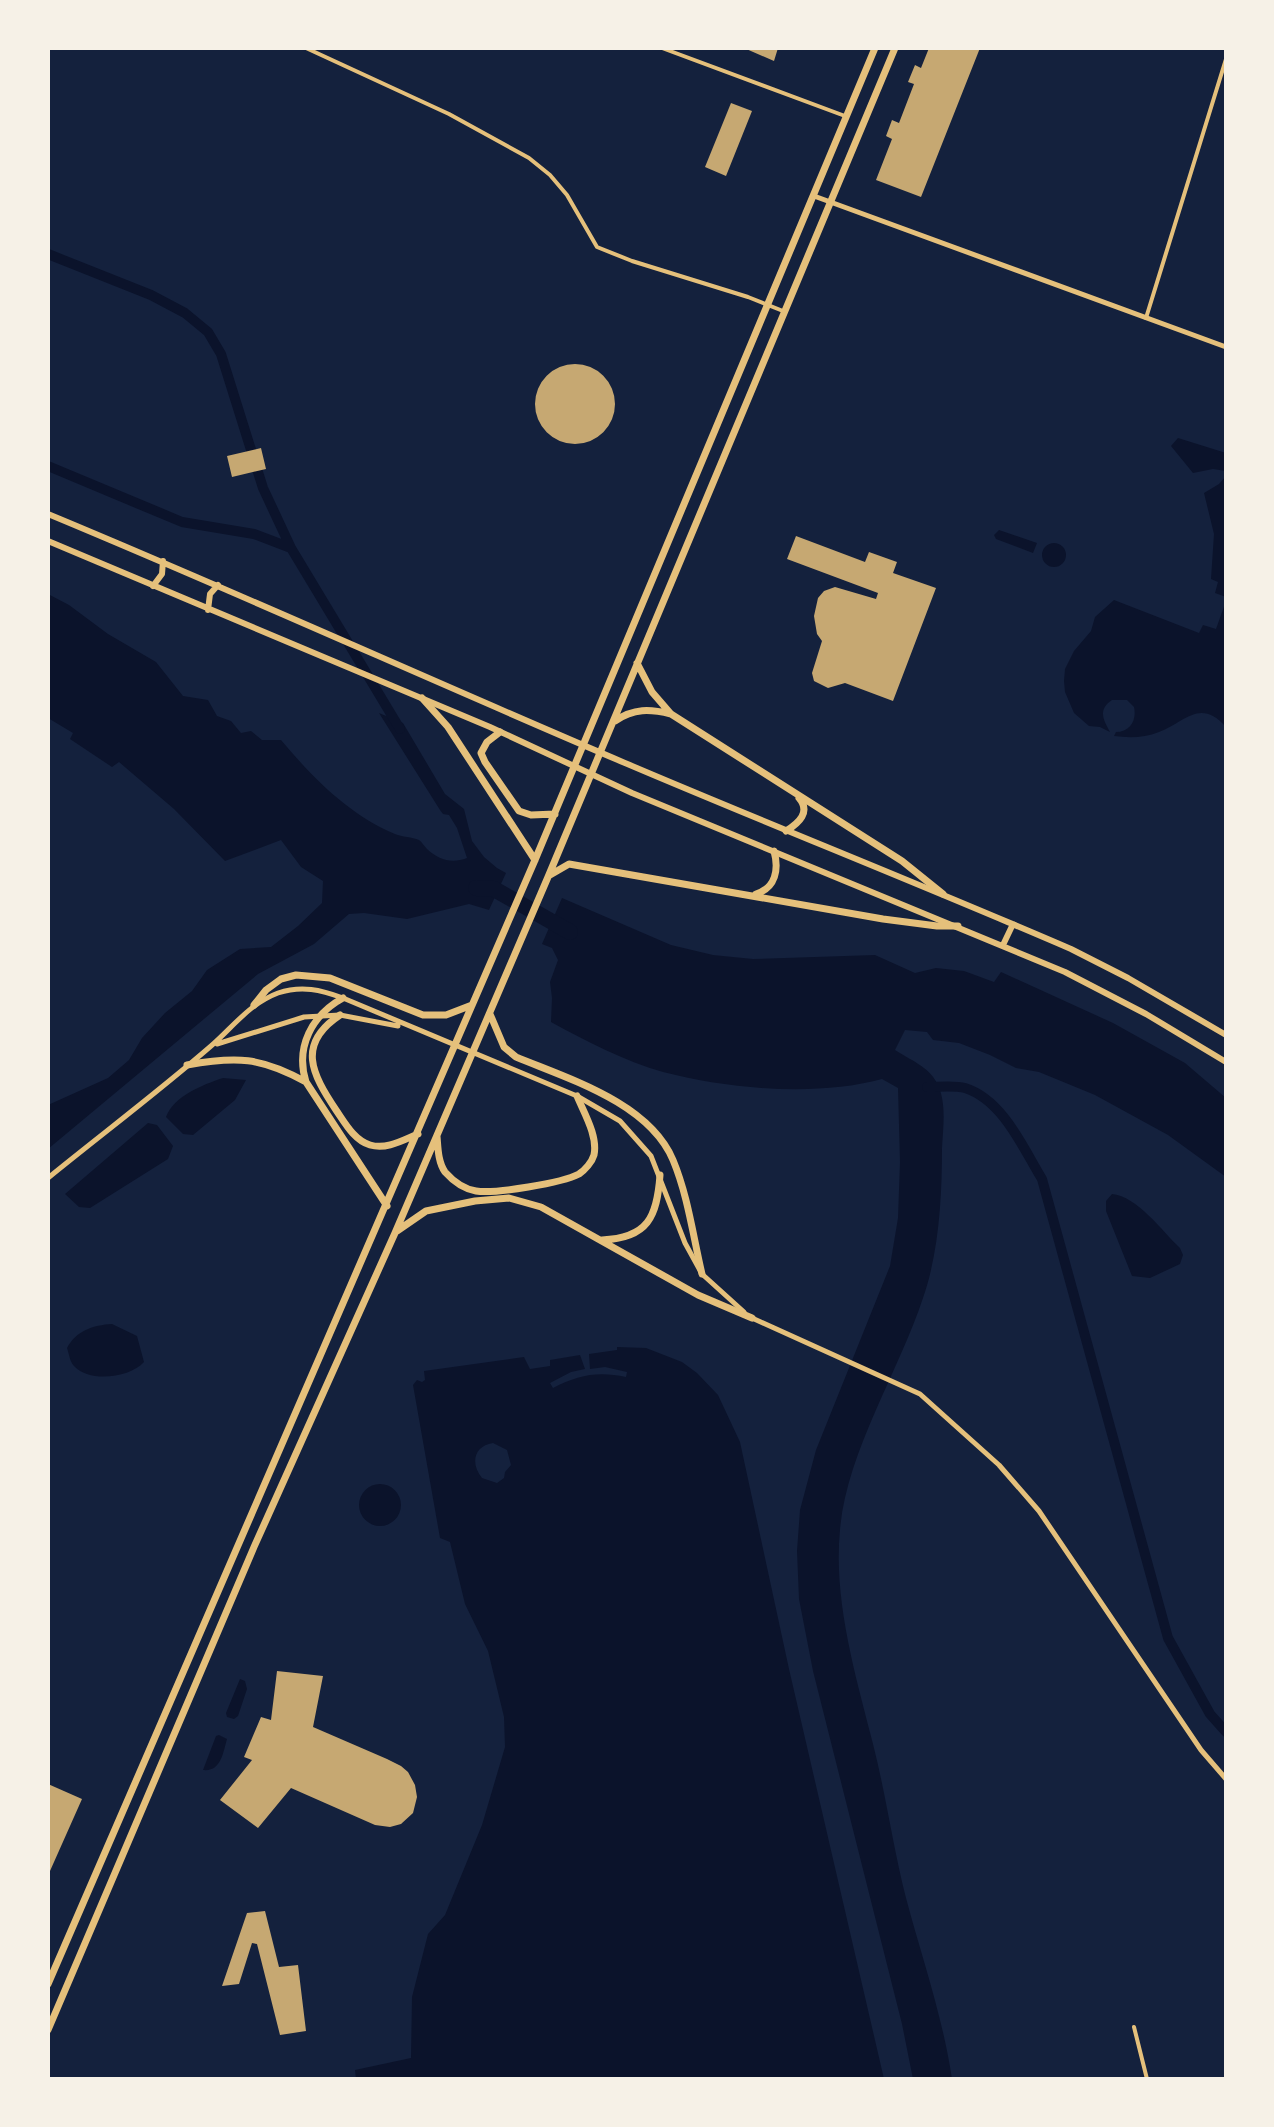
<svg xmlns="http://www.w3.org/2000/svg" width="1274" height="2127" viewBox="0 0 1274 2127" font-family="Commissioner,sans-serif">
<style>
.water{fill:#0b132b;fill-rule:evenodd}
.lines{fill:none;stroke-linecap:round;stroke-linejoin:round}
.canal{stroke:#0b132b;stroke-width:10}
.river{stroke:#0b132b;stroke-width:16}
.building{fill:#c6a872}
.minor{stroke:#e5c07b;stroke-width:4}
.tertiary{stroke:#e5c07b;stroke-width:5}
.secondary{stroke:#e5c07b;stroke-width:6}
.trunk{stroke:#e5c07b;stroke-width:7}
</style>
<rect width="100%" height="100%" fill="#14213d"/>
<!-- water -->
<path class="water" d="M1178 438 1226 453V471L1213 469 1193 473 1171 446Z
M1226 476V597L1215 593 1218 582 1211 579 1214 534 1204 493 1219 484Z
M999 530 1037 543 1033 553 996 539 994 535Z
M1042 555a12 12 0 1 1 24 0a12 12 0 1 1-24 0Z
M48 594 69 605 108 634 156 662 183 696 208 700 217 716 231 721 241 733 251 731 262 740H281C312 777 349 815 395 834 402 837 412 837 419 840 422 842 424 846 427 849 439 860 452 864 467 858L457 828 449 815 443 814 440 810 379 713 403 723 445 794 464 809 472 841 484 857 497 868 506 873 489 910 469 904 407 919 364 913 349 914 314 944 258 974 48 1149V1105L108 1078 129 1060 142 1038 165 1013 192 991 207 970 240 949 271 947 298 926 322 903 323 881 301 867 281 840 225 861 174 809 119 762 112 767 70 739 73 733 48 718Z
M1114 600 1199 633 1203 625 1216 629 1226 601V727C1200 697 1184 723 1159 732 1144 738 1129 738 1114 736L1116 732C1130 732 1137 720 1134 707L1127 700H1112C1097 710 1104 721 1110 732L1100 727 1089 726 1074 713 1065 692 1064 681 1065 669 1074 651 1091 631 1095 617Z
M562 898 671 945 713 955 753 959 875 955 915 973 936 968 964 971 994 982 1001 972 1113 1023 1185 1063 1226 1098V1177L1168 1135 1095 1095 1039 1072 1016 1068 990 1055 959 1043 933 1040 927 1032 905 1030 895 1050C910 1060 928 1066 937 1083 947 1102 943 1128 942 1148 942 1197 939 1252 923 1298 899 1371 846 1454 840 1530 833 1601 856 1677 873 1744 886 1795 893 1847 906 1898 922 1958 943 2018 952 2079H913L902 2024 813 1671 799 1599 797 1551 800 1510 816 1450 890 1266 898 1218 900 1162 898 1088 882 1079C816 1097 729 1089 663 1072 624 1061 586 1041 551 1022L552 998 550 982 558 960 552 948 542 944Z
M223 1078 246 1080 235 1100 193 1135 183 1134 166 1117C174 1096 202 1085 223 1078Z
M148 1123 157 1125 173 1146 168 1159 90 1208 79 1207 65 1194Z
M1112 1194C1137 1196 1162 1231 1180 1248L1183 1255 1180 1264 1150 1278 1132 1276 1106 1211V1201Z
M112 1324 137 1336 144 1362C130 1378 89 1383 74 1366 70 1362 69 1354 67 1348 76 1331 93 1325 112 1324Z
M617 1347 646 1348 682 1362 697 1373 718 1395 740 1442 789 1669 884 2079H356L355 2070 411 2058 412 1997 428 1934 445 1915 482 1825 505 1747 504 1717 488 1651 465 1604 450 1542 440 1538 413 1385 417 1380 422 1382 425 1380 424 1371 524 1357 530 1369 550 1366V1360L580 1355 585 1369 571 1372 550 1383 553 1388C578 1375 598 1371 626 1377L627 1372 605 1367 590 1369 589 1354 617 1350ZM493 1443 507 1450 511 1465 505 1472 504 1478 497 1483 482 1478C470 1463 474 1446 493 1443Z
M359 1505a21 21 0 1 1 42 0a21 21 0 1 1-42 0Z
M240 1679 245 1681 247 1689 238 1716 234 1719 227 1717 226 1713Z
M219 1735 227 1739C223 1753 221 1772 203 1770L216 1736Z"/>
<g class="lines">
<!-- canal -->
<path class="canal" d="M48 254 151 295 185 313 208 332 221 354 263 488 291 548 400 729
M48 466 182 522 254 534 291 548
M927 1087C939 1087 954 1085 965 1088 1003 1100 1023 1148 1042 1179L1168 1638 1210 1714 1226 1732"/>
<!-- river -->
<path class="river" d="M476 888 494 889 570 932"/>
</g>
<!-- building -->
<path class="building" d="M744 48H778L774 61Z
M929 48H980L921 197 876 180 892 139 886 136 892 120 899 123 914 84 908 82 915 65 921 68Z
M731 103 752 111 726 176 705 167Z
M535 404a40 40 0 1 1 80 0a40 40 0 1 1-80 0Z
M261 448 266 469 232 477 227 456Z
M796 536 865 562 869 552 897 562 893 573 936 588 893 701 845 683 828 688 814 681 812 673 822 641 817 634 814 616 818 598 824 591 835 587 876 599 878 593 787 559Z
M277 1671 323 1676 313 1727 387 1759 401 1766 408 1772 415 1785 417 1797 413 1813 401 1824 390 1827 375 1825 291 1788 258 1828 220 1800 252 1760 244 1757 261 1717 271 1720Z
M48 1784 82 1799 50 1871 48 1870Z
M265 1911 279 1967 298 1965 306 2031 280 2035 257 1944 252 1943 239 1984 222 1986 247 1913Z"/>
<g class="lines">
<!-- minor -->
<path class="minor" d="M306 48 449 114 529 158 550 175 567 195 597 247 632 261 748 297 783 311
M662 48 845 116
M1146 318 1226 59
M1134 2027 1147 2079"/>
<!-- tertiary -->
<path class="tertiary" d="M814 196 1226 347
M217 1044 304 1017 340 1015 398 1026
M48 1178C102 1134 158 1092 211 1046 233 1027 249 1004 278 993 302 985 321 990 343 998L577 1096 620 1121 651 1156 685 1243 702 1274 744 1312
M752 1318 920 1394 999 1465 1039 1511 1201 1750 1226 1779"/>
<!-- secondary -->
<path class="secondary" d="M48 514C241 594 432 681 625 763 773 826 923 885 1071 949L1128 978 1226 1035
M48 541 490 727 632 793 1065 972 1146 1014 1226 1062
M153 586 162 574 163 561
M208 610 210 594 218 585
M1003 945 1013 924"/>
<!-- trunk -->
<path class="trunk" d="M637 663 652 692 671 714 902 861 943 894
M422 698 448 727 535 860
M615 721C634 708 650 709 671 714
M500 732 487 742 481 753 485 762 519 811 531 815 555 814
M786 831C799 823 811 812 799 798
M550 875 569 864 883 919 937 926H958
M756 894C776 888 779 869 774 851
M343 998C312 1015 295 1047 306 1082L387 1206
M254 1005 266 990 281 979 296 975 330 978 423 1015H446L472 1005
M490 1014 504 1047 516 1057C569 1079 649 1103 673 1160 688 1196 693 1236 702 1274
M340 1015C296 1044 312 1074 336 1110 345 1123 354 1140 370 1145 387 1150 403 1140 418 1134
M187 1065C236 1056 261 1057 306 1082
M437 1136C438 1148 438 1162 445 1172 453 1181 464 1189 476 1191 495 1194 562 1183 579 1174 585 1170 592 1162 594 1155 598 1136 584 1113 577 1096
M397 1231 426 1211 475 1201 509 1198 541 1207 698 1295 752 1318
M602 1240C648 1238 657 1217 660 1175
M48 1984 535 860 875 48
M48 2030 254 1547 395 1233 548 877 895 48"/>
</g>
<!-- border -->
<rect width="1274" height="2127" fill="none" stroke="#f6f1e7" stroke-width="100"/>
</svg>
